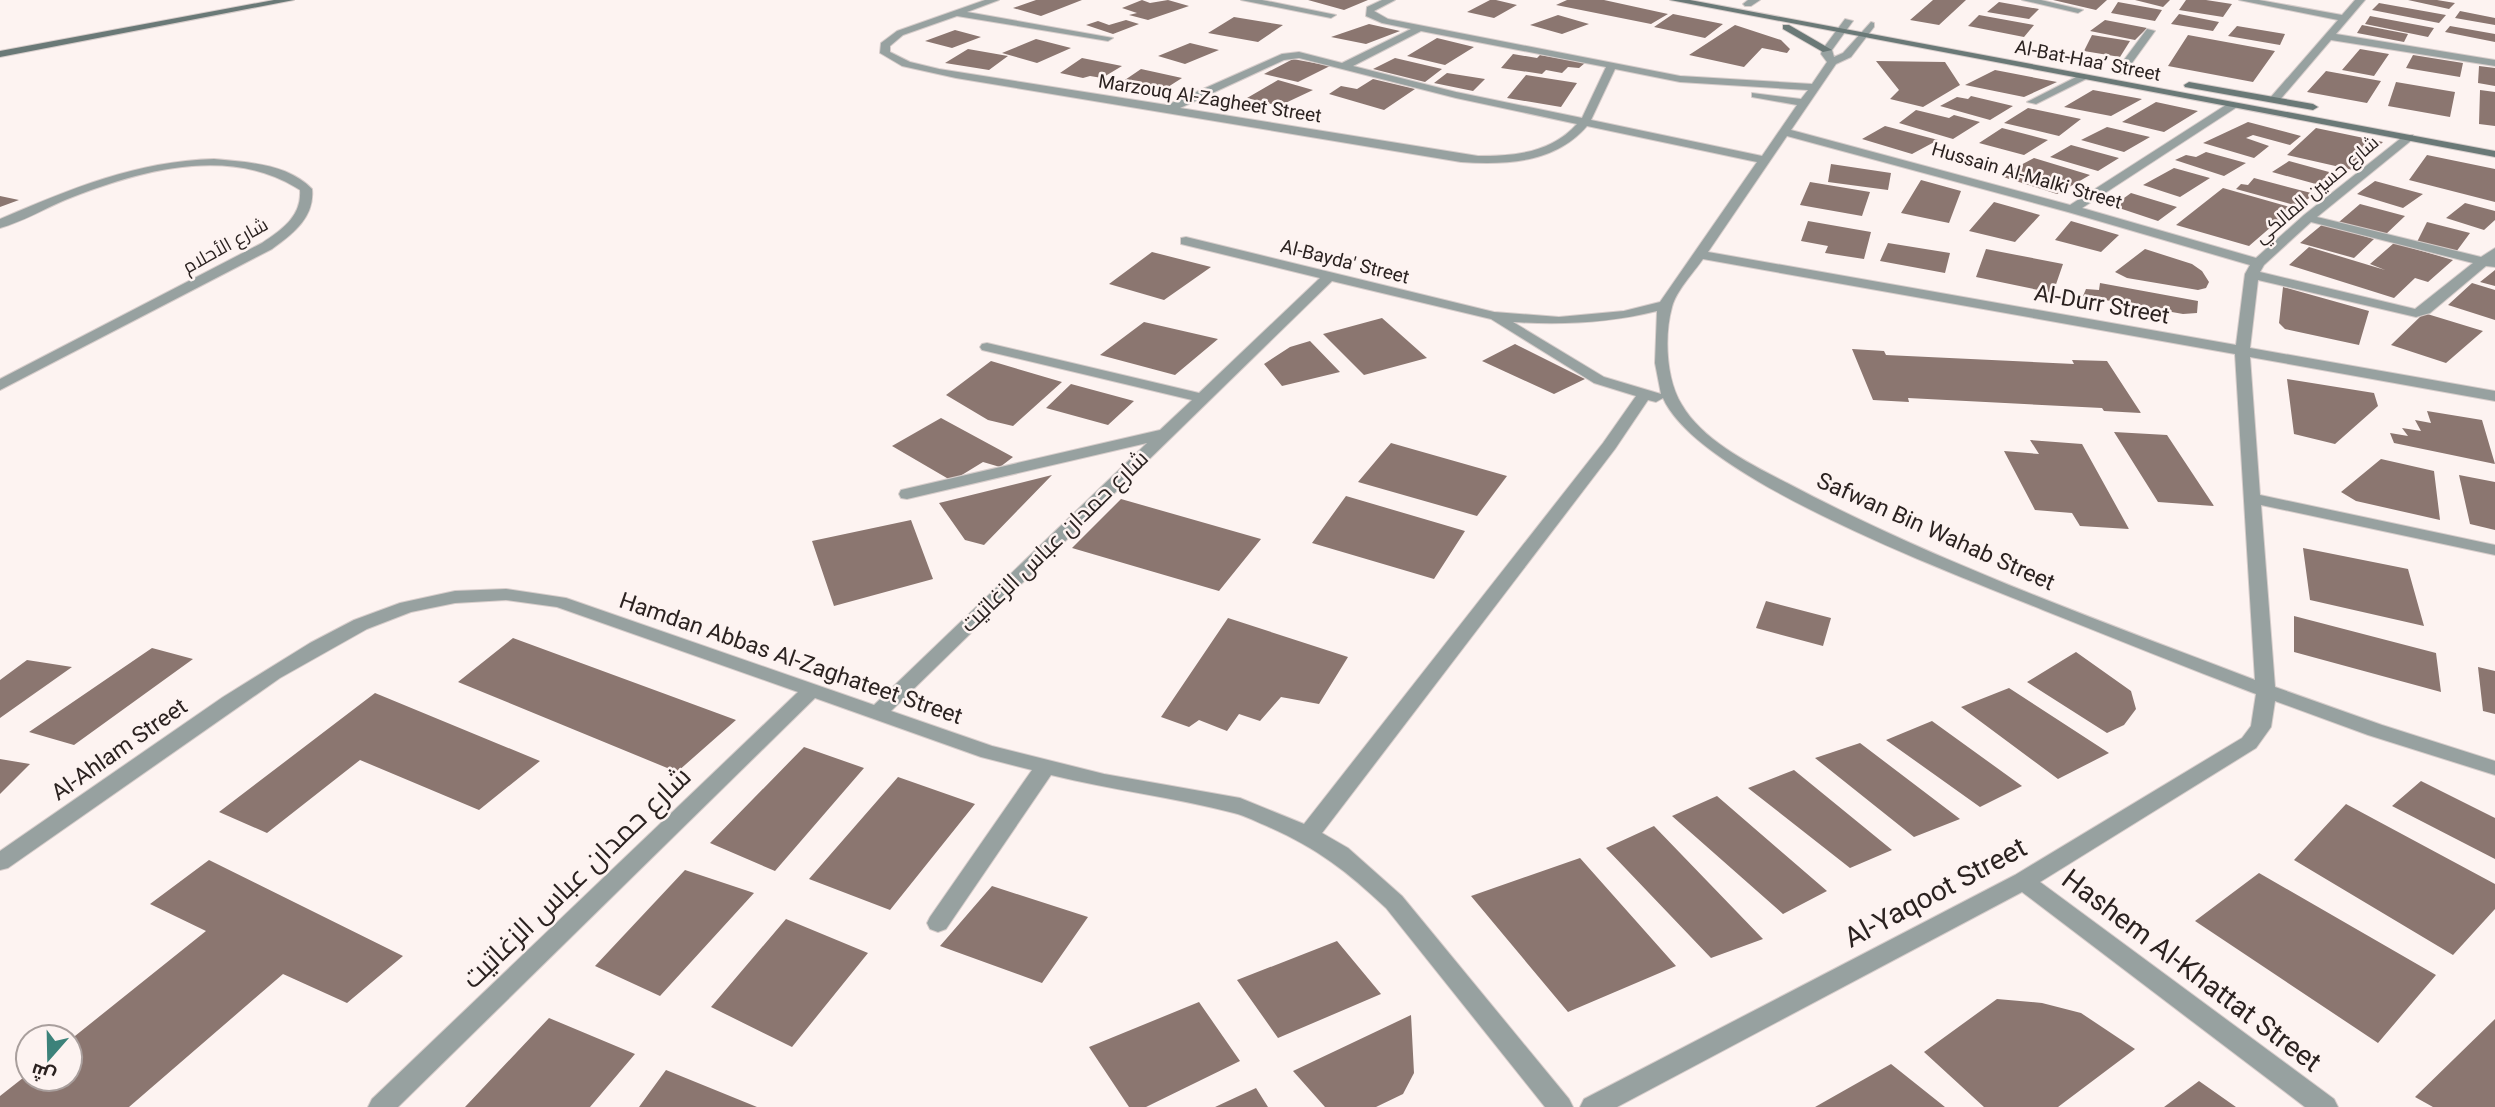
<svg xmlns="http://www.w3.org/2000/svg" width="2495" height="1107" viewBox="0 0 2495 1107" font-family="Roboto,Cairo,sans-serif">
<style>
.building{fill:#8b7670}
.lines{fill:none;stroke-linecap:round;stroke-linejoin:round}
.street-casing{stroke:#d7cdcb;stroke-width:2}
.secondary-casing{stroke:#d7cdcb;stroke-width:2}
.street{fill:#97a1a0;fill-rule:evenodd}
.secondary{fill:#6a7977;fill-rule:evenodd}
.labels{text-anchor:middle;stroke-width:5;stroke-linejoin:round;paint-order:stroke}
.far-street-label{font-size:19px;fill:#2b2220;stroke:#fdf3f1}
.street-label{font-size:23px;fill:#2b2220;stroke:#fdf3f1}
.near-street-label{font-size:28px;fill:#2b2220;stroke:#fdf3f1}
</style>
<rect width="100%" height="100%" fill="#fdf3f1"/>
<!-- building -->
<path class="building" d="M1036 0H1082L1041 16 1013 8Z
M1142 0 1150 3 1168 0 1189 6 1148 20 1129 15 1137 13 1122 8Z
M1308 0H1368L1344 10Z
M1490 0H1496L1517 5 1494 18 1467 12Z
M1567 0H1604L1668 14 1651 24 1556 5Z
M1933 0H1966L1939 25 1910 20Z
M2053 0H2107L2096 10Z
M2135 0H2170L2163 7Z
M2186 0H2206L2232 4 2223 17 2179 10Z
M2408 0H2437L2455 3 2449 9Z
M1999 2 2039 9 2029 19 1987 12Z
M2118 2 2162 10 2155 21 2111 13Z
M2379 3 2446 15 2439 23 2372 10Z
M2460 11 2495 18V25L2455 18Z
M1673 14 1723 24 1705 38 1654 27Z
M2179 14 2219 22 2213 31 2171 24Z
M1558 15 1589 24 1562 34 1530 25Z
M1979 15 2034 25 2024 37 1968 26Z
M2370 16 2434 28 2428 37 2365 24Z
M1234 17 1283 25 1258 42 1208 33Z
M1126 20 1139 24 1113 34 1086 25 1098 21 1109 25Z
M2105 20 2147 28 2135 40 2090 31Z
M1369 24 1400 31 1366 44 1331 37Z
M1735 25 1781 40 1790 49 1787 53 1762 48 1744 67 1689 55Z
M2362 25 2408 34 2404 42 2357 33Z
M2237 26 2285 34 2280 45 2228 36Z
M2450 26 2495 34V42L2445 32Z
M955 30 981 37 952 48 925 41Z
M2092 35 2130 41 2120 57 2084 51Z
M2188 35 2275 51 2253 82 2168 66Z
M1437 38 1474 47 1445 65 1407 56Z
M1036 39 1071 48 1037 63 1002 53Z
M1190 43 1219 50 1185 64 1158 56Z
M968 49 1008 56 989 70 945 63Z
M2360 49 2389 54 2374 76 2342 70Z
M1513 54 1537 58 1540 55 1585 63 1579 68 1568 67 1562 73 1546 70 1542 74 1501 68Z
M2413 55 2463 63 2460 77 2406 68Z
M1082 58 1122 66 1102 78 1090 76 1083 78 1060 73Z
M1395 58 1442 69 1425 82 1373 69Z
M1293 59 1330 66 1298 82 1264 74Z
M1876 61 1945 62 1960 85 1923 107 1890 99 1899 90Z
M2479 66 2495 68V86L2478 83Z
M1141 69 1182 78 1160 92 1119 84Z
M1995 70 2057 82 2024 97 1965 85Z
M2326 71 2381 81 2367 103 2307 92Z
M1447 73 1485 79 1473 91 1434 83Z
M1526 75 1577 83 1561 107 1507 98Z
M1373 79 1415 89 1384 110 1329 94 1341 86 1357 89Z
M1278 80 1313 90 1279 106 1247 98Z
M2396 82 2455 92 2450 117 2388 106Z
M2093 90 2142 99 2111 116 2064 107Z
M2480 90 2495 92V126L2479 124Z
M1971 96 2013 106 1990 120 1940 106 1957 97 1968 99Z
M2156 102 2198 111 2164 132 2122 122Z
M2028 108 2081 119 2059 136 2004 123Z
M1916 110 1949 118 1954 115 1980 122 1953 139 1899 123Z
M2248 122 2301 136 2290 145 2253 135 2246 138 2269 146 2254 158 2203 143Z
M1885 126 1938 140 1912 154 1862 139Z
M2107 127 2150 137 2124 152 2081 140Z
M2002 128 2048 140 2024 155 1979 143Z
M2316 128 2383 142 2353 170 2287 155Z
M2071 145 2119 158 2098 171 2050 157Z
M2206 152 2246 163 2224 176 2175 160 2186 155 2196 157Z
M2427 155 2495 169V202L2409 180Z
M2034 158 2090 175 2057 194 2000 176Z
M2289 161 2340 175 2323 186 2272 172Z
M1831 164 1891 173 1888 190 1828 182Z
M2174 168 2210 178 2180 197 2143 185Z
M2254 178 2315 194 2298 206 2236 189 2241 184 2248 185Z
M1921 180 1961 191 1949 223 1901 213Z
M2375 181 2423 194 2403 208 2357 194Z
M1810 182 1870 192 1862 216 1800 205Z
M2223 188 2293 208 2249 246 2176 225Z
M2131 193 2177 207 2158 221 2113 206Z
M0 196 19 200 0 207Z
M1994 202 2040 215 2015 242 1969 231Z
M2465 203 2495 211V220L2484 230 2446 218Z
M2360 204 2405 216 2385 235 2339 222Z
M1808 221 1871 232 1864 259 1825 253 1828 246 1801 241Z
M2071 221 2119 235 2101 252 2055 240Z
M2427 222 2470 233 2456 252 2417 242Z
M2323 224 2374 239 2354 258 2300 243Z
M1888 243 1950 253 1945 273 1880 261Z
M2394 243 2453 260 2428 282 2415 278 2394 298 2289 265 2309 247 2385 270 2370 264Z
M1986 249 2063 264 2053 293 1976 277Z
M2145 249 2192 264 2202 271 2209 282 2206 288 2198 290 2127 278 2115 272Z
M1152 252 1211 267 1164 300 1109 284Z
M2495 270V286L2480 282Z
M2100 283 2198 301 2197 313 2183 314 2083 296 2086 289 2099 290Z
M2472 283 2495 290V320L2448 305Z
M2283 287 2369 311 2359 345 2285 329 2279 323Z
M2424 313 2483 331 2446 363 2391 345Z
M1382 318 1427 358 1364 375 1323 334Z
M1144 322 1218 339 1175 375 1100 355Z
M1310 341 1340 372 1282 386 1264 364 1290 347Z
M1515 344 1585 379 1554 394 1482 361Z
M1852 349 1884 351 1886 355 2074 364 2072 360 2107 361 2141 413 2104 411 2102 408 1908 398 1909 402 1873 400Z
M991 361 1062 382 1013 426 988 420 946 395Z
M2287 379 2374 393 2378 406 2335 444 2294 434Z
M1071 384 1134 401 1108 425 1046 408Z
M2427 411 2482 420 2495 464 2394 443 2390 433 2408 436 2402 428 2421 431 2415 420 2431 423Z
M941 418 1013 457 1000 467 983 462 952 481 892 446Z
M2114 432 2167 435 2214 506 2158 502Z
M2030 440 2082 444 2129 529 2080 526 2072 513 2035 510 2004 451 2039 454Z
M1391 443 1507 476 1477 516 1358 482Z
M2381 459 2434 471 2440 520 2356 501 2341 492Z
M1052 475 984 545 965 540 939 503Z
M2459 475 2495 482V530L2470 524Z
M1346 496 1465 531 1434 579 1312 543Z
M1121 499 1261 539 1219 591 1072 548Z
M911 520 933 579 834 606 812 541Z
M2303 548 2408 569 2424 626 2310 600Z
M1766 601 1831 618 1823 646 1756 628Z
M2294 616 2436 653 2441 692 2294 652Z
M1228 618 1348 657 1319 704 1281 697 1260 721 1239 714 1227 731 1199 720 1189 727 1161 717Z
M513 638 736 720 677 772 458 682Z
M152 648 193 659 74 745 29 732Z
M2076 652 2131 691 2136 709 2124 725 2107 733 2027 682Z
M27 660 72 667 0 718V680Z
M2478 667 2495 671V714L2483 711Z
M2009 688 2109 753 2058 779 1961 707Z
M375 693 540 761 479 810 360 760 267 833 219 812Z
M1932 721 2022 786 1980 807 1886 740Z
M1860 743 1960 819 1914 837 1815 758Z
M804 747 864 768 775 871 710 843Z
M0 759 30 764 0 794Z
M1794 770 1892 850 1850 868 1748 788Z
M898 777 975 804 890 910 809 879Z
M2421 781 2495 818V859L2392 806Z
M1717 796 1827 891 1783 914 1672 816Z
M2346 804 2495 884V909L2453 955 2294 860Z
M1654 826 1763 939 1711 958 1606 848Z
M1580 858 1676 966 1568 1012 1471 896Z
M209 860 403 956 347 1003 283 974 129 1107H0V1096L28 1074V1079H70V1040L206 931 150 904Z
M685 870 754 893 660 996 595 966Z
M2259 873 2436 975 2378 1043 2195 921Z
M992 886 1088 917 1042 983 940 946Z
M786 919 868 953 792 1047 711 1007Z
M1337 941 1381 994 1278 1038 1237 980Z
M1997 999 2042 1003 2081 1013 2135 1049 2058 1107H1984L1924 1052Z
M1199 1002 1240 1061 1146 1107H1129L1089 1047Z
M1411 1015 1414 1073 1403 1094 1376 1107H1325L1293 1071Z
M549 1018 635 1054 590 1107H465Z
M2495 1019V1107H2433L2415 1097Z
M1891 1064 1945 1107H1815Z
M666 1070 757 1107H639Z
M2199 1081 2236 1107H2164Z
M1256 1088 1268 1107H1215Z"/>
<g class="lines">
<!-- street casing -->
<g class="street-casing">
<path id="street" d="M985 0H999L967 12 1113 38 1108 41 957 16 903 35 890 46V52L910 62 939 69 1167 105 1282 54 1299 52 1342 63 1411 29 1382 23 1366 16 1367 7 1382 0H1395L1374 11 1388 19 1680 76 1812 84 1827 62 1821 54 1822 50 1845 19 1853 21 1832 50 1834 57 1843 53 1871 22 1874 23V27L1851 57 1836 64 1791 130 2070 205 2229 103H2237V107L2082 208 2256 258 2304 215 2405 135H2413V139L2317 217 2481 257 2495 248V267L2486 266 2430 313 2416 317 2258 280 2250 348 2495 391V401L2250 357 2260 495 2495 545V555L2261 505 2275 687 2382 725 2495 761V775L2368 735 2275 701 2271 727 2256 748 2040 882 2334 1099 2338 1107H2305L2022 892 1617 1107H1580L1584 1099 2015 875 2242 738 2251 726 2256 694C2185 667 2114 638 2043 610 1958 575 1699 480 1663 398L1656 402 1648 400 1615 449 1322 833 1348 848 1402 896 1569 1099 1573 1107H1545L1386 908C1348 872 1317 848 1269 827 1257 822 1246 816 1234 813 1174 797 1111 790 1051 775L946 929 938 932 930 929 927 923 930 917 1032 770 981 757 815 698 398 1107H368L372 1099 798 692 557 607 506 600 455 603 411 612 367 629 280 678 8 868 0 870V851L223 697 310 643 354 620 400 603 455 591 506 589 566 598 874 705 1147 443 907 499 901 498 899 494 901 490 1160 430 1192 400 982 350 980 347 982 344 987 343 1199 393 1320 278 1181 244V238L1186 237 1494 312 1559 317 1624 311 1660 302 1757 162 1587 126C1555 163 1507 165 1461 162L956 78 902 66 880 53 881 43 897 31ZM1421 31 1606 67 1582 118 1456 92 1353 66ZM1299 58 1456 98 1577 124C1551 153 1515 156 1478 156L1180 108 1284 60ZM1615 69 1680 82 1808 90 1801 99 1752 93V97L1797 105 1762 156 1591 120ZM1787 136 2068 212 2250 265 2245 274 2236 345 1708 252ZM2311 222 2473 263 2415 309 2260 272 2264 265ZM1703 259 2235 354 2255 680C2098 620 1936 562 1787 483 1752 465 1703 441 1682 405 1666 380 1664 336 1672 307 1676 291 1694 272 1703 259ZM1332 281 1491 319 1594 383 1636 396 1603 443 1304 824 1240 798 1104 774 992 746 891 711ZM1657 311 1655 363 1661 394 1604 377 1513 322C1563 325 1609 323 1657 311Z
M1241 0H1262L1336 15 1331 18Z
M1748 0H1760L1751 6H1745L1743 4Z
M2022 0H2041L2083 10 2078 13Z
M2239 0H2259L2342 15 2355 0H2365L2336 34 2495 60V66L2331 40 2278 102H2270V98L2338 20Z
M2147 29 2155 31 2124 74H2116L2115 72Z
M2082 74 2087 77 2086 79 2036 104 2027 102Z
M214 159C247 162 288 164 312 189 315 217 293 234 272 249L0 390V379L262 243C282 230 302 216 300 190L295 187C225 145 135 172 65 200 44 209 22 222 0 228V219C70 189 137 161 214 159Z"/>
</g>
<!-- secondary casing -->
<g class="secondary-casing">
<path id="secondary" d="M274 0H294L0 57V51Z
M1670 0H1690L2495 151V157Z
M1783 25H1789L1832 50 1823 52 1783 29Z
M2189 82 2313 104 2318 107 2313 110 2185 87 2184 85Z"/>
</g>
<!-- street -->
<use href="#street" class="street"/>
<!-- secondary -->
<use href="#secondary" class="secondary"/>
</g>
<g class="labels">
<!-- far-street labels -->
<g class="far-street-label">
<text transform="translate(2088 60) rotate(11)" y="7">Al-Bat-Haa’ Street</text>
<text transform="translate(1210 98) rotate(9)" y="7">Marzouq Al-Zagheet Street</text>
<text transform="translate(2027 175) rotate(16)" y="7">Hussain Al-Malki Street</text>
<text transform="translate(2316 189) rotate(-40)" y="7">شارع حسين المالكي</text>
<text transform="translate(225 245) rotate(-29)" y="7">شارع الأحلام</text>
<text transform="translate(1345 261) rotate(14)" y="7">Al-Bayda' Street</text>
</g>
<!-- street labels -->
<g class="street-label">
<text transform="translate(2102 304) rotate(10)" y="8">Al-Durr Street</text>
<text transform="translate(1936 531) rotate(24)" y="8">Safwan Bin Wahab Street</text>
<text transform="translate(1054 541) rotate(-44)" y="8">شارع حمدان عباس الزغاتيت</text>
<text transform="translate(791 658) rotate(19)" y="8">Hamdan Abbas Al-Zaghateet Street</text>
<text transform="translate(119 749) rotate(-35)" y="8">Al-Ahlam Street</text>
</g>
<!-- near-street labels -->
<g class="near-street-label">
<text transform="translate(576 877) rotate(-44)" y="10">شارع حمدان عباس الزغاتيت</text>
<text transform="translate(1935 892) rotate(-28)" y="10">Al-Yaqoot Street</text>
<text transform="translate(2192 970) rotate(37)" y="10">Hashem Al-Khattat Street</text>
</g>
</g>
<!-- north arrow -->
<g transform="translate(49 1058) rotate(200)"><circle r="33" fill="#fdf3f1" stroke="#a99f9d" stroke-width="2"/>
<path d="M0-5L12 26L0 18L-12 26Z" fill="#3c827a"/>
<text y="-10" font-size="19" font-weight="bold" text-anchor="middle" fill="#2b2220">ش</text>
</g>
</svg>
